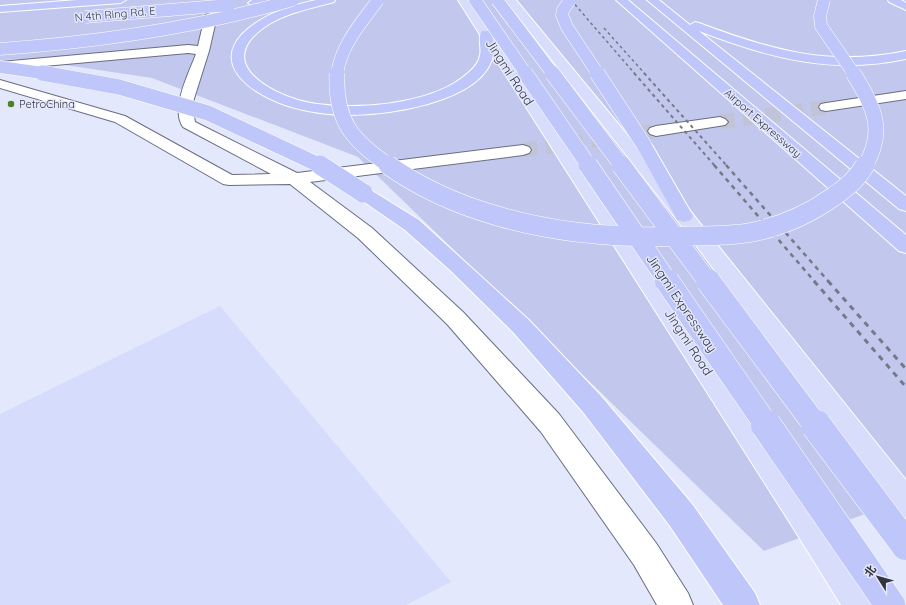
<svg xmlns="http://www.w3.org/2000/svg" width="906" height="605" viewBox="0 0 906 605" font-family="Quicksand,'Noto Sans SC',sans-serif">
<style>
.built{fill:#d6dcfc}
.green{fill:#c2c8ed}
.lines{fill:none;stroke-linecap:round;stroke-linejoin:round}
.minor-tunnel-far1{stroke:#c1c4d6;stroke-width:12;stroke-dasharray:12 6;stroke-linecap:butt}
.minor-tunnel{stroke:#c1c4d6;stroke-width:15;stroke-dasharray:15 8;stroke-linecap:butt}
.minor-casing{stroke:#696d82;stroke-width:2}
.major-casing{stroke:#fff;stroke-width:2}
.highway-casing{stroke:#fff;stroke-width:2}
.minor{fill:#fff;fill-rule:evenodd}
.major{fill:#d9ddfc;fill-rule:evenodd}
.highway{fill:#bfc7fa;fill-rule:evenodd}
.rail-far3{stroke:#767987;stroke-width:1.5;stroke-dasharray:3 3;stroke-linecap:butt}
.rail-far2{stroke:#767987;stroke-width:2;stroke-dasharray:3.5 3.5;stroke-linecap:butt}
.rail-far1{stroke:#767987;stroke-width:2.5;stroke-dasharray:4.5 4.5;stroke-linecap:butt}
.rail{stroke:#767987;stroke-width:3;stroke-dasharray:5.5 5.5;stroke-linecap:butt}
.highway-bridge-far4-casing{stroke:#fff;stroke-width:13;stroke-linecap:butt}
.highway-bridge-far3-casing{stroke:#fff;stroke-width:16;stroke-linecap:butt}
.highway-bridge-far2-casing{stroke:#fff;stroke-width:20;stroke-linecap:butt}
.highway-bridge-far1-casing{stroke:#fff;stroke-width:25;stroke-linecap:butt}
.highway-bridge-casing{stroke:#fff;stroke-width:31;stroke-linecap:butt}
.highway-bridge-far4{stroke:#bfc7fa;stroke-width:12}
.highway-bridge-far3{stroke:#bfc7fa;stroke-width:15}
.highway-bridge-far2{stroke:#bfc7fa;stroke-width:19}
.highway-bridge-far1{stroke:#bfc7fa;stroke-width:24}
.highway-bridge{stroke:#bfc7fa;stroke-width:30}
.poi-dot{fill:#488421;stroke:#e4e8fc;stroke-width:1.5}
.labels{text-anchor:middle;stroke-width:3;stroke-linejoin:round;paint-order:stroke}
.far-street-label{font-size:11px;fill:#33353f;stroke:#e4e8fc}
.far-poi-label{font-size:11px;fill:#33353f;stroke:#e4e8fc;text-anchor:start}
.street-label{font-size:13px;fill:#33353f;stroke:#e4e8fc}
</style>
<rect width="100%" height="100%" fill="#e4e8fc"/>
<!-- built -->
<path class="built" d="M220 306 451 582 406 605H0V414Z"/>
<!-- green -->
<path class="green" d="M0 0H906V499L764 551 358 157 152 78 25 59 0 60Z"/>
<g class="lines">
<!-- minor-tunnel-far1 -->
<path class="minor-tunnel-far1" d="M199 16 204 0"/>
<!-- minor-tunnel -->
<path class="minor-tunnel" d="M720 122 826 107
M523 150 656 131"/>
<!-- minor casing -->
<g class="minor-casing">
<path id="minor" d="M211 13 215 14 217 16 209 51 192 105 195 122 297 173 523 145 529 147 531 150 529 153 523 155 310 182 372 228 463 312 559 414 656 543 688 593 693 605H657L634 565 541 432 447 324 358 238 290 184 229 185 223 184 115 122 0 88V80L125 116 232 175 271 174 183 127C170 109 189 73 196 54L188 53 0 70V62L188 45 198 46 205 16 207 14Z
M906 91V99L826 111 821 110 819 107 821 104 826 103Z
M720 117 725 119 728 122 725 125 656 136 650 134 648 131 650 128 656 126Z"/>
</g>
<!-- major casing -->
<g class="major-casing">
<path id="major" d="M458 0H468L814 504 872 593 877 605H841L792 526Z
M505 0H516L691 212 906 480V518L896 513 677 220Z"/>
</g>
<!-- highway casing -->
<g class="highway-casing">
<path id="highway" d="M77 0H126L121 3 0 12V6Z
M252 0H295L290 3 253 6 248 3Z
M316 0H335L334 2C313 8 290 12 271 23 216 56 256 87 298 100 344 113 434 106 469 72 474 68 479 62 480 55 482 48 477 38 482 31H490L492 34C493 41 495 48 493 55 488 83 452 97 428 104 383 116 333 120 288 106 240 90 203 54 262 19 279 9 298 4 316 0Z
M616 0H628L906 235V253L899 251Z
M647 0H659L690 25 695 22 699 23C771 50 829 67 906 51V59C831 75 769 58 699 31L906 196V211L899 209Z
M888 0H901L906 3V10L889 2Z
M644 140 650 142 652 145 693 216 691 220 684 222 677 220 675 216 636 145 638 142Z
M363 187 369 189 419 220 529 320 601 396 692 504 755 593 760 605H723L670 526 583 412 513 332 450 270 405 230 357 197 354 193 357 189Z"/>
</g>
<!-- minor -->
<use href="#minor" class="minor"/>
<!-- major -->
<use href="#major" class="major"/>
<!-- highway -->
<use href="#highway" class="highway"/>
<!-- rail-far3 -->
<path class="rail-far3" d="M571 0 635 74
M604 28 645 74"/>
<!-- rail-far2 -->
<path class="rail-far2" d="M634 73 715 166
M644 73 727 166"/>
<!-- rail-far1 -->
<path class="rail-far1" d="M714 165 815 282
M726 165 829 282"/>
<!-- rail -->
<path class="rail" d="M814 281 906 387
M828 281 906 369"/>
<!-- highway-bridge-far4 casing -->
<g class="highway-bridge-far4-casing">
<path id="highway-bridge-far4" d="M475 0 526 74
M497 0 553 74
M570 0 563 10 562 15 567 27 598 74
M824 0 820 16 821 26 854 74
M85 17 229 5
M0 49C100 42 197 28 293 0
M0 67 49 74
M337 74C341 45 361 23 378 0"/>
</g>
<!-- highway-bridge-far3 casing -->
<g class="highway-bridge-far3-casing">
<path id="highway-bridge-far3" d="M42 73 119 87 208 113 321 166
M337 73C335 121 352 141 390 166
M525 73 589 166
M552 73 622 166
M597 73 644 145
M853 73C874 106 886 131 865 166"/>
</g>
<!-- highway-bridge-far2 casing -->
<g class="highway-bridge-far2-casing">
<path id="highway-bridge-far2" d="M320 165 363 193
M388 165C422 189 461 206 501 217 563 235 628 239 693 236 713 236 733 236 753 232 782 226 809 214 833 197 845 189 858 178 865 165
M588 165 668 282
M621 165 708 282"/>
</g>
<!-- highway-bridge-far1 casing -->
<g class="highway-bridge-far1-casing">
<path id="highway-bridge-far1" d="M667 281 767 426
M708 281 816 426"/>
</g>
<!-- highway-bridge casing -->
<g class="highway-bridge-casing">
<path id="highway-bridge" d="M766 425 890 605
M816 425 906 545"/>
</g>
<!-- highway-bridge-far4 -->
<use href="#highway-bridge-far4" class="highway-bridge-far4"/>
<!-- highway-bridge-far3 -->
<use href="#highway-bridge-far3" class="highway-bridge-far3"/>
<!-- highway-bridge-far2 -->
<use href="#highway-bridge-far2" class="highway-bridge-far2"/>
<!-- highway-bridge-far1 -->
<use href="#highway-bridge-far1" class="highway-bridge-far1"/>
<!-- highway-bridge -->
<use href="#highway-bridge" class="highway-bridge"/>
</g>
<!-- markers -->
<circle class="poi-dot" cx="11" cy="104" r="4"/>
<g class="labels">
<!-- far-street labels -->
<g class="far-street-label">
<text transform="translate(115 14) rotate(-5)" y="4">N 4th Ring Rd. E</text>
<text transform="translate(763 123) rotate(41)" y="4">Airport Expressway</text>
</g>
<!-- far-poi labels -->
<g class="far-poi-label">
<text x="19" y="108">PetroChina</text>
</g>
<!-- street labels -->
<g class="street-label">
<text transform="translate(510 72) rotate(57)" y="5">Jingmi Road</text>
<text transform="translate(682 303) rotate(56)" y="5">Jingmi Expressway</text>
<text transform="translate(689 342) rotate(57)" y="5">Jingmi Road</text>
</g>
</g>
<!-- north arrow -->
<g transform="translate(878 577) rotate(307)" stroke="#e4e8fc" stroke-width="3" paint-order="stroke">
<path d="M0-3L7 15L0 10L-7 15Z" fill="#33353f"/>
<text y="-6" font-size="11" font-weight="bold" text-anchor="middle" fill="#33353f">北</text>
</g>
</svg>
